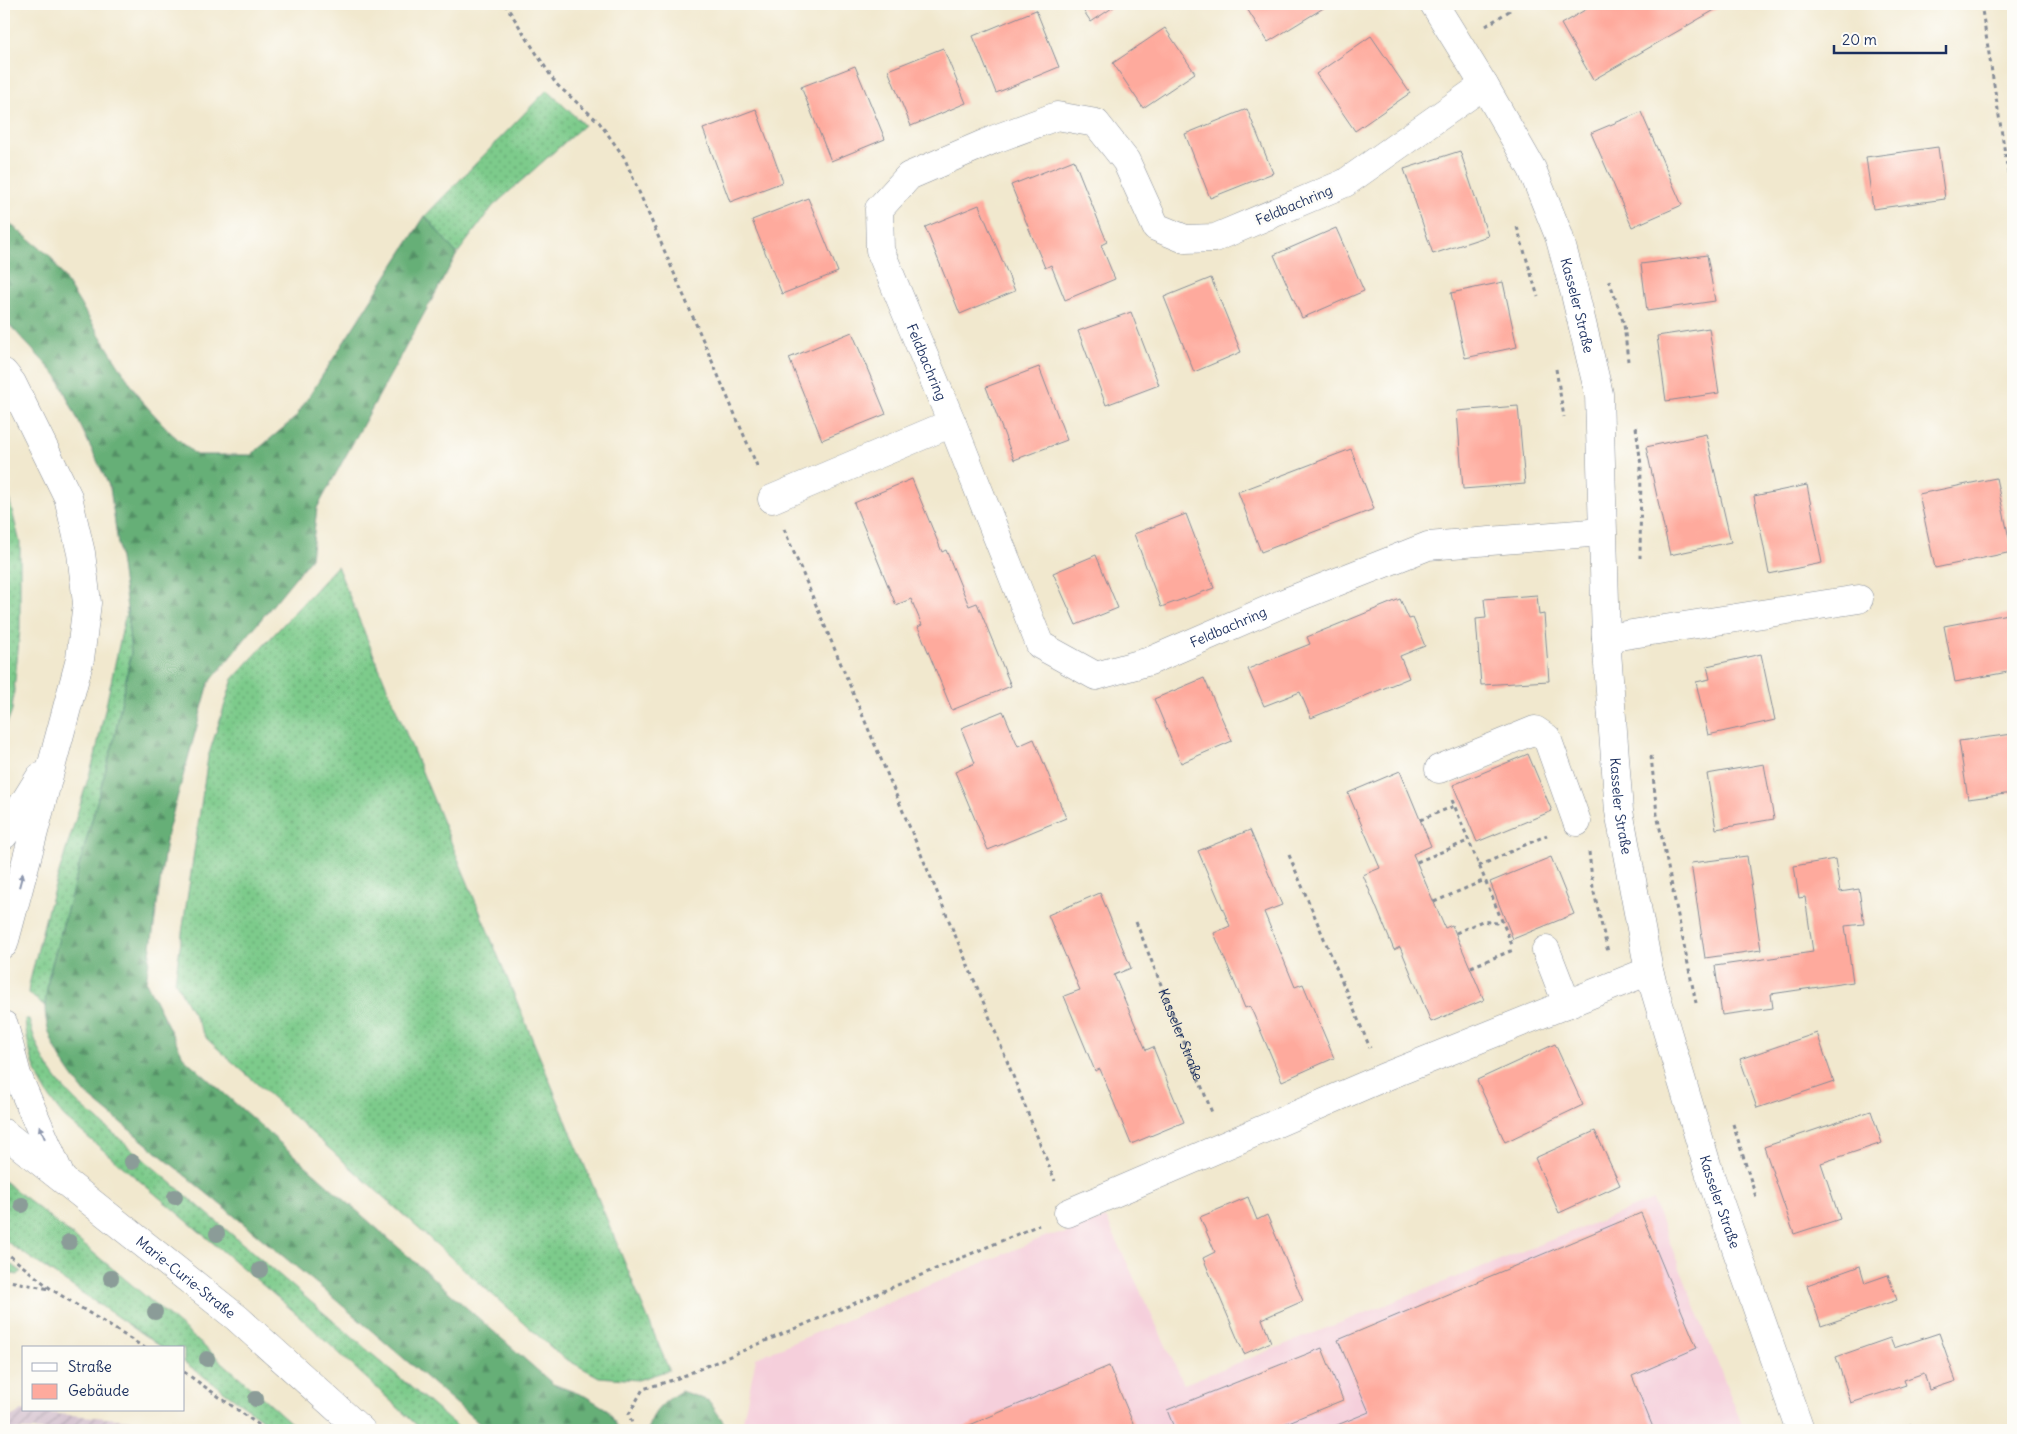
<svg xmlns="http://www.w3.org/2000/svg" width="2017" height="1434" viewBox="0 0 2017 1434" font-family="Delius,sans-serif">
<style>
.built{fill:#f5cfdb}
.industrial{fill:url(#industrial-furrows)}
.grass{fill:url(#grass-dots);stroke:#4c7d74}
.forest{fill:url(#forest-firs);stroke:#406f6a}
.building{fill:#feaa9d}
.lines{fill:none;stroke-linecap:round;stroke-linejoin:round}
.minor-casing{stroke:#868c96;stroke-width:29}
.highway-casing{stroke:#868c96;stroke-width:29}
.path{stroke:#868c96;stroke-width:3;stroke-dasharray:4 4;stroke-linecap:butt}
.minor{stroke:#fff;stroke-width:28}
.highway{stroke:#fff;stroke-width:28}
.tree{fill:#8b9c98}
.oneway{fill:#8d97ae}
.labels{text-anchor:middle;stroke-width:5;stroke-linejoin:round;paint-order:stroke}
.street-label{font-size:14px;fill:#1b2f5e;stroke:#fdfcf7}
</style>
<defs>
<pattern id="industrial-furrows" width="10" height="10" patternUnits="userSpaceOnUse" patternTransform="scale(1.25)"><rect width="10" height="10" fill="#d1bdcc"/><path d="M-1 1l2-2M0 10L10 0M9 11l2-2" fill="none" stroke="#a99aa9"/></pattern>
<pattern id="grass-dots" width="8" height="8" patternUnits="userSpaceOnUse" patternTransform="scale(1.25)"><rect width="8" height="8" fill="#7dcb8b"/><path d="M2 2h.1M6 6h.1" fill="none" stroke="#66a575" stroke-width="1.8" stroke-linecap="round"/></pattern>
<pattern id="forest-firs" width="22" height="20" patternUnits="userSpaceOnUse" patternTransform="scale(1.25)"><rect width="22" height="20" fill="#66af77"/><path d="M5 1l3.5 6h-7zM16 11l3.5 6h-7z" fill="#538f65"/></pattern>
</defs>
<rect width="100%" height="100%" fill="#fdfcf7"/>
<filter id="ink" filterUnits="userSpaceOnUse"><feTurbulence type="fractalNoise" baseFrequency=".02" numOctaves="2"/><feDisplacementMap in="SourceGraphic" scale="10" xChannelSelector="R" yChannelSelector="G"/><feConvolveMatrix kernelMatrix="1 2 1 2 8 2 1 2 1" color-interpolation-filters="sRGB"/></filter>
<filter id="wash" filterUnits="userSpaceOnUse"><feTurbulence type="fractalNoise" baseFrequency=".0096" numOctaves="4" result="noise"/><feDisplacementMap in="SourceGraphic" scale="20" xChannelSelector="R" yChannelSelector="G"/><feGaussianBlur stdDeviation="1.12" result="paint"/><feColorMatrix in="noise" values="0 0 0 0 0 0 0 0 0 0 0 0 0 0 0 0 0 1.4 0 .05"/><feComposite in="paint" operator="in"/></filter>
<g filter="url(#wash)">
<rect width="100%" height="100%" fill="#f1e8ce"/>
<!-- built -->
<path class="built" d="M1653 1200 1744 1430H741L756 1358 1049 1235 1063 1234 1106 1218 1184 1384Z"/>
<!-- industrial -->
<path class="industrial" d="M22 1411 216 1427 220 1430H4V1420Z"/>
<!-- grass -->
<path class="grass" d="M547 90 584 125 493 206 457 254 425 216Z
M4 478 20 543V630L12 710 4 732Z
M337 566 669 1370 638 1380 599 1377 562 1357 207 1039 175 981 208 757 233 679Z
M127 608 131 653 114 740 49 975 45 1006 28 993 29 985 47 912 95 756Z
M25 1019H29C38 1055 52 1078 79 1104L461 1430H422L297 1314 64 1117C39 1087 28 1058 25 1019Z
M4 1181C105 1260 203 1344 299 1430H277L184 1362V1348H163L4 1240Z
M4 1260 21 1271 18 1275 4 1272Z"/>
<!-- forest -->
<path class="forest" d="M425 216 457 254 317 508 311 558 209 683 167 834 146 982 184 1058 553 1384 585 1396 608 1410 619 1430H487L323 1289 86 1094C66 1069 45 1040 45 1006 45 996 48 985 49 975L114 740 131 653 127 608 110 488 57 376 4 319V219L50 256 140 399 171 433 196 455H251L295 418Z
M681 1391 709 1401 729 1430H647C654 1410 663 1402 681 1391Z"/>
<g id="blocks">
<!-- building -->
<path class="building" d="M1079 4H1118L1091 22Z
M1244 4H1330L1268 42Z
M1589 4H1725L1593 80 1561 24 1590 7Z
M1036 10 1059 67 996 93 973 36Z
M1165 28 1195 73 1143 108 1113 63Z
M1371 36 1410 93 1355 131 1316 74Z
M943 48 966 103 911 126 888 70Z
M855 66 885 139 831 161 801 87Z
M756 109 783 182 730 202 703 129Z
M1247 109 1273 173 1210 198 1185 134Z
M1641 112 1682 205 1632 227 1591 133Z
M1938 147 1945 199 1873 209 1866 157Z
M1460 151 1488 236 1433 254 1404 169Z
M1074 160 1107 242 1101 245 1115 279 1065 300 1051 265 1045 268 1011 185Z
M808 198 838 272 782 294 752 220Z
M979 205 1015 291 960 314 925 227Z
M1336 228 1364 291 1302 318 1274 255Z
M1707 255 1715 301 1647 311 1641 264Z
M1211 278 1241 352 1194 372 1164 297Z
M1503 282 1517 347 1465 358 1451 293Z
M1131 312 1159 385 1106 405 1078 331Z
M1709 328 1719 393 1666 401 1657 336Z
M852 332 886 414 822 440 789 358Z
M1039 367 1067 440 1014 460 986 387Z
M1518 406 1525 484 1463 489 1457 411Z
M1706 434 1731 542 1670 555 1646 447Z
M1351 449 1374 509 1261 552 1238 492Z
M1996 478 2012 552 1935 568 1919 494Z
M912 479 942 552 946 550 969 606 977 603 1011 686 952 710 918 627 922 625 911 599 896 605 854 503Z
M1807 485 1822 563 1769 574 1754 496Z
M1186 514 1214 588 1161 607 1134 534Z
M1096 555 1118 608 1076 625 1053 573Z
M1537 595 1539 615 1544 614 1549 681 1481 685 1476 619 1486 618 1484 599Z
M1400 599 1409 619 1413 618 1425 646 1400 656 1409 678 1311 718 1300 692 1264 706 1248 669 1310 644 1307 637Z
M2013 613V671L1955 682 1944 626Z
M1761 654 1775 720 1708 735 1696 682 1710 679 1707 666Z
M1204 678 1232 741 1181 763 1154 699Z
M1003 711 1018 746 1034 739 1066 818 988 850 955 772 975 763 961 728Z
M2013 734V793L1968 799 1959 741Z
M1528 754 1552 811 1477 842 1453 785Z
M1764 764 1774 819 1716 829 1707 774Z
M1400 771 1431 846 1413 854 1445 928 1452 925 1484 1000 1431 1022 1400 947 1394 950 1363 875 1380 868 1348 793Z
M1250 830 1282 905 1264 912 1295 987 1303 984 1334 1058 1282 1081 1250 1006 1245 1008 1214 933 1230 926 1198 851Z
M1747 856 1761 950 1705 958 1691 863Z
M1551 857 1574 914 1513 939 1490 882Z
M1835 859 1840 892 1859 889 1864 924 1845 926 1853 982 1771 994 1773 1008 1722 1015 1715 966 1813 952 1805 897 1799 898 1794 866Z
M1100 893 1131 968 1114 975 1146 1050 1153 1047 1184 1122 1131 1144 1100 1069 1095 1071 1064 996 1080 990 1048 915Z
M1817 1033 1834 1082 1757 1108 1740 1059Z
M1555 1044 1583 1105 1505 1142 1477 1080Z
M1871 1111 1882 1143 1821 1163 1840 1219 1794 1234 1764 1147Z
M1595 1131 1620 1185 1559 1213 1535 1158Z
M1248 1197 1257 1220 1267 1215 1303 1301 1262 1319 1271 1342 1244 1354 1203 1258 1215 1252 1200 1217Z
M1641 1213 1697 1348 1632 1376 1654 1430H1325L1369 1412 1338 1340Z
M1860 1266 1865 1283 1888 1275 1897 1300 1821 1326 1807 1285Z
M1939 1333 1956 1381 1929 1390 1924 1373 1904 1380 1906 1385 1851 1403 1836 1357 1890 1338 1894 1348Z
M1322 1348 1343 1400 1269 1430H1175L1167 1410Z
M1109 1366 1136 1430H958Z
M1911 1424 1913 1430H1890Z"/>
</g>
</g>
<g filter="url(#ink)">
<use href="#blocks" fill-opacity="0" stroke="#868c96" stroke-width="1"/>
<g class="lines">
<!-- minor casing -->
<g class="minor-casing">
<g id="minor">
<path id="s2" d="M1434 4 1484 85 1532 169 1559 236 1575 294 1599 394 1606 638 1619 811 1649 971 1710 1175 1800 1430"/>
<path id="s3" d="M1484 85 1345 183 1215 238 1185 239 1156 227 1126 161 1096 123 1057 116 995 139 909 176 879 209 880 250 952 423 1040 645 1096 676 1150 661 1286 602 1428 546 1602 532"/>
<path d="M772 499 952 423"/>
<path d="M1606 638 1859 599"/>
<path d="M1439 769 1535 730 1547 738 1577 822"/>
<path d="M1546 950 1567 1004"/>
<path id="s4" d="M4 1133 237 1318 361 1430"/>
<path d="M1068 1213 1382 1078 1649 971"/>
</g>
</g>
<!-- highway casing -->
<g class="highway-casing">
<path id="highway" d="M4 373 12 383 68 497 81 553 87 603 80 659 4 944
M4 835 40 777
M4 1025 17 1075 61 1177"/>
</g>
<!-- path -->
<g class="path">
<path d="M505 4 556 84 599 122 624 157 758 468"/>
<path d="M1981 4 2013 203"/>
<path d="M1486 26 1509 11 1506 4"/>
<path d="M1517 227 1538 297"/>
<path d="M1609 280 1624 324 1628 361"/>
<path d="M1556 369 1564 417"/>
<path d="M1636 427 1641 465 1640 558"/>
<path d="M784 529 985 1006 1055 1181"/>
<path d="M1651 756 1657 814 1696 1003"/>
<path d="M1452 800 1512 945"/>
<path d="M1420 820 1454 806"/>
<path d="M1589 852 1593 888 1608 952"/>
<path d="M1289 855 1370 1048"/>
<path d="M1417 862 1468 841"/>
<path d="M1479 866 1547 835"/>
<path d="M1434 902 1485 880"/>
<path id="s1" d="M1136 922 1213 1115"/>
<path d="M1456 933 1482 921 1496 923 1502 921"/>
<path d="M1471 967 1513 950"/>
<path d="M1733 1124 1756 1197"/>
<path d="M4 1251 51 1289 145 1348"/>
<path d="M4 1280 50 1289"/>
<path d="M184 1372 266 1430"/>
<path d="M634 1430 629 1414 643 1389 676 1379 1039 1225"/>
</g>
<!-- minor -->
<use href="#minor" class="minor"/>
<!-- highway -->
<use href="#highway" class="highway"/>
</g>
<!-- trees -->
<g class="tree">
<circle cx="132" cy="1162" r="8"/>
<circle cx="175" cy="1197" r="8"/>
<circle cx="22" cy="1205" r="8"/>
<circle cx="217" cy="1234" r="8"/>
<circle cx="69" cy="1242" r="8"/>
<circle cx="260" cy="1270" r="8"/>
<circle cx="111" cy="1278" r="8"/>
<circle cx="155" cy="1312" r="8"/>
<circle cx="207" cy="1359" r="8"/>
<circle cx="256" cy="1399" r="8"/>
</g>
<!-- one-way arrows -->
<defs><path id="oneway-solid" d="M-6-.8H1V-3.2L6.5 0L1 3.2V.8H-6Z" transform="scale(1.25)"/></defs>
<g class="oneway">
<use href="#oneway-solid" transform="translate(21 880) rotate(-75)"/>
<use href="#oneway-solid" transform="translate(42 1132) rotate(-113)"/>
</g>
</g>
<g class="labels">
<!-- street labels -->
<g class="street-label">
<text transform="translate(1294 205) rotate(-23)" y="5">Feldbachring</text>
<text dy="5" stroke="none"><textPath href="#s2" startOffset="336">Kasseler Straße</textPath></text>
<text dy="5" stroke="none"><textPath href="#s3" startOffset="900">Feldbachring</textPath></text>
<text dy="5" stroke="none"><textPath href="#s3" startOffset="1410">Feldbachring</textPath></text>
<text dy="5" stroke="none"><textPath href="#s2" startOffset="840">Kasseler Straße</textPath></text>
<text dy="5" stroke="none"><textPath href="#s1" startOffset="121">Kasseler Straße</textPath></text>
<text dy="5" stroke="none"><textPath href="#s2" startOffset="1249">Kasseler Straße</textPath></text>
<text dy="5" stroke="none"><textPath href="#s4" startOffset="232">Marie-Curie-Straße</textPath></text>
</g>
</g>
<!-- margin -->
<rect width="2017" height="1434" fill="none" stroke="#fdfcf7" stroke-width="20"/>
<!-- legend -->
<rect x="22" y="1346" width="162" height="65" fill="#fdfcf7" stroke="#a3aaba"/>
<rect x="32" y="1363" width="25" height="8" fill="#ffffff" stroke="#a3aaba"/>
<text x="68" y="1372" font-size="15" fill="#1b2f5e">Straße</text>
<rect x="32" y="1384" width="25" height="15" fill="#feaa9d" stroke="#a3aaba"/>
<text x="68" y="1396" font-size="15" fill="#1b2f5e">Gebäude</text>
<!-- scale -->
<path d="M1834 45v8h112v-8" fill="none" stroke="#1b2f5e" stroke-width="2.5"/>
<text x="1842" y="45" font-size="15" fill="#1b2f5e" stroke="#fdfcf7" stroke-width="4" paint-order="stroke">20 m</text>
</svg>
